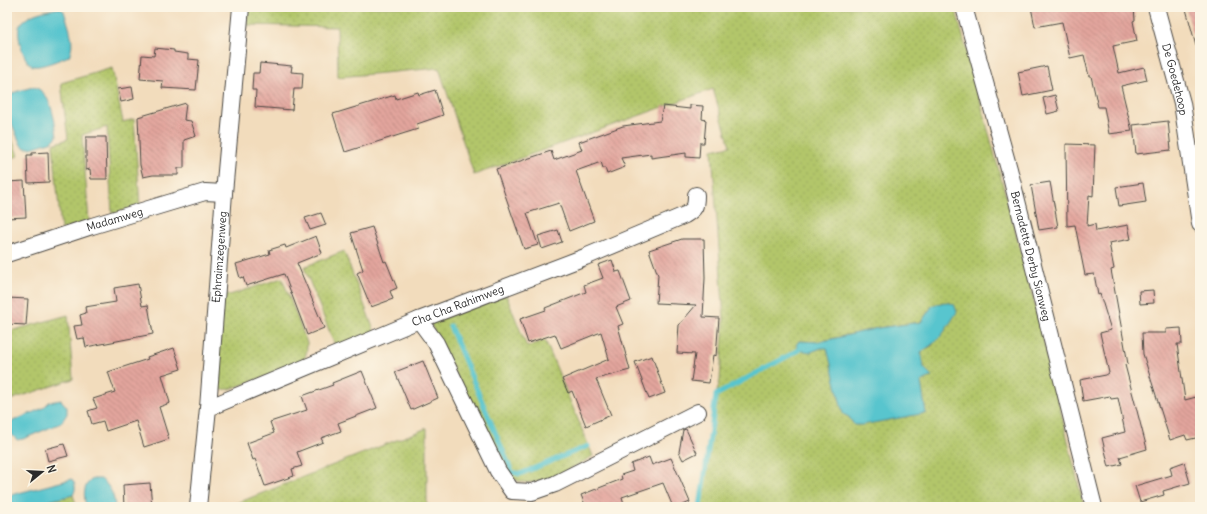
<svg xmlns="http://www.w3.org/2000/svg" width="1207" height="514" viewBox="0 0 1207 514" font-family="Delius,sans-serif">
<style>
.grass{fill:url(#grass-dots);stroke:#6e784a;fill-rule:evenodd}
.water{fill:#58c5ce;stroke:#42787c}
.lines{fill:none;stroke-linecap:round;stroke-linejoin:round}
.stream{stroke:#58c5ce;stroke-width:5}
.building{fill:url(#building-back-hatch)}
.minor-casing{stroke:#494641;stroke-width:18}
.minor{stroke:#fff;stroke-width:16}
.labels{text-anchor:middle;stroke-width:3;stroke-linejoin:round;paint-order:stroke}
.street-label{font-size:11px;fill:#2b2b2b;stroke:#fcf5e5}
</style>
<defs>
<pattern id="grass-dots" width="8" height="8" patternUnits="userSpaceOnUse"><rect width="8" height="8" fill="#b2c66a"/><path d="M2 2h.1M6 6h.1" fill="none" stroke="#99aa5c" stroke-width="1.8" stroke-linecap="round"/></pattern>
<pattern id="building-back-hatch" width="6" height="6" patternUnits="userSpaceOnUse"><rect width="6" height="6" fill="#e3a59d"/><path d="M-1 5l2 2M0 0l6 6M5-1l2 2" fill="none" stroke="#b88780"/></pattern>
</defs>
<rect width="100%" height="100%" fill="#fcf5e5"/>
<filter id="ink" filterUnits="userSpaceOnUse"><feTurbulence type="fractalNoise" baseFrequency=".025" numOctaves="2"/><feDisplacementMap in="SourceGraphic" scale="8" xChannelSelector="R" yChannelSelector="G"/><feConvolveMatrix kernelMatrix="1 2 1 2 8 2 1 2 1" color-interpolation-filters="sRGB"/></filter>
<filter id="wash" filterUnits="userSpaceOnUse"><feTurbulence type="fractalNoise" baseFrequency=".012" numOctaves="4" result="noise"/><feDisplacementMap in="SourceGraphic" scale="16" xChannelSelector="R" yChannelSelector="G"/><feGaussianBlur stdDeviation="0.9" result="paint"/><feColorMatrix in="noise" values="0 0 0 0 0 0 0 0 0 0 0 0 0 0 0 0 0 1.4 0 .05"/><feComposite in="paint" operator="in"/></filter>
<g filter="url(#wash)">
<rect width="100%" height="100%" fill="#f2dcbc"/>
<!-- grass -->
<path class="grass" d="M248 7H955L1033 297 1084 507H700L716 395 720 380 724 319 712 150 730 146 713 89 474 175 439 68 338 77 337 27 247 25ZM933 305V345L921 352 924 368 921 382 854 425 849 417 827 347 821 348 816 350 799 341 819 342 878 328 921 322Z
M112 68 123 122 134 119 140 206 112 214 107 127 82 135 89 221 61 230 53 144 68 139 61 83Z
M7 125 18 156 7 160Z
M344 251 375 333 336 348 304 267Z
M282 278 307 343C307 352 306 359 299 365L230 389 218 390 215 385 223 293 230 295Z
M506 295 527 347 545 340 593 456C576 466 543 486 523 482 515 481 510 476 504 471L430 323Z
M68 315 73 379 7 401V332Z
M427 428V507H227Z
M73 495 77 507H23Z"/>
<!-- water -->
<path class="water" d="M59 8 64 11C68 25 76 42 69 56 61 59 41 68 33 66 24 64 15 32 20 25 28 13 45 11 59 8Z
M33 87C51 90 55 121 57 136L53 141 31 148H25L21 145 11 122 7 104 9 96 15 92Z
M945 302 954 304 957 312C944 332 941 340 921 352L924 368 932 376 921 382 926 413 862 425H854L849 417 843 414 827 348H821L811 352 799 350 796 345 799 341 819 342 878 328 921 322 933 305Z
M61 400 67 407V414L61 423 23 439 17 440 12 435 10 424 13 421 43 408 49 402Z
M72 479C76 485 76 489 73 495L23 507H7V496Z
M93 479H101C111 487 114 495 115 507H86C84 496 82 485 93 479Z"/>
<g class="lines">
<!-- stream -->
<path class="stream" d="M450 326 512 472 520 474 588 446
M700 507 716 395 799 350"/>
</g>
<g id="blocks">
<!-- building -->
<path class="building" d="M1031 7H1134L1135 20 1133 21 1137 41 1113 46 1119 73 1144 67 1147 80 1121 86 1132 131 1109 134 1104 107H1098L1091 76H1089L1084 55 1070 58 1062 22 1035 27Z
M1193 7H1200V45L1196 46 1186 9Z
M155 48 174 50V52L188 54V59L199 60 196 90 162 88 163 81 140 79 142 55 154 56Z
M260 63 292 66 291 72 303 73 302 89H294L292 110 255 107 256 90H252L253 73H259Z
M1047 66 1052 90 1023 96 1018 72Z
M132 87 134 99 121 102 118 89Z
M435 90 443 115 417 124 418 129 345 152 333 114 395 95 396 99 418 92 419 95Z
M1055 95 1059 111 1047 114 1043 98Z
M186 103 184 120 191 121 196 136 184 140V168H178V175H153L143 177 140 165 138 117Z
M690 105 703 106 702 119 706 120 704 143H700L699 158 686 157V153L651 158V154L621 158 625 167 607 174 605 168H603L601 162 576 171 594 221 569 231 559 203 527 213 538 245 524 249 496 169 551 151 554 160 582 150 579 142 623 126 660 121 663 106 690 109Z
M1168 121 1171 150 1136 154 1133 125Z
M86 137H106L107 179H91L90 169 86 170Z
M1066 144 1095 145 1093 196 1089 195 1087 226 1095 224 1096 231 1128 225 1131 239 1109 243 1114 269 1111 270 1128 364 1125 365 1147 449 1120 457 1122 464 1109 467 1102 438 1125 432 1118 398 1111 399 1110 396 1083 401 1080 380 1106 375 1109 373 1100 333 1111 330 1100 294 1098 295 1094 274 1085 275 1075 225 1067 226Z
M48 152 49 182 28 183 27 155H32V153Z
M24 181 26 217 7 218V182Z
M1050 182 1058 227 1039 230 1031 185Z
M1143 183 1146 202 1119 206 1116 187Z
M321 213 326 225 310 230 305 218Z
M372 227 384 262 386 261 397 288 390 291 393 299 371 307 357 273 363 270 351 233Z
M558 230 562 242 542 249 538 236Z
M316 236 322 253 297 263 324 328 307 335 284 274 246 286 243 277 240 278 236 264 270 254 269 250 285 245 286 248Z
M682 239H704L705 278 703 317 719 318 716 356 713 355 709 383 691 381 695 354 677 353 679 325 696 305 656 303 658 275 649 250Z
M612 260 616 272 620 271 631 301 616 307 623 324 618 326 630 370 596 379 611 415 586 426 572 391 568 393 562 379 609 359 601 332 561 348 555 334 528 343 520 319 546 310 545 308 586 292 584 285 603 278 598 265Z
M138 284 142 306 148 305 153 334 86 347 84 338 77 339 74 326 82 325 80 315 86 313 85 307 116 302 114 288Z
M1153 290 1154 303 1140 304 1139 291Z
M7 298 28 299 26 325 7 324Z
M1181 328 1182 344H1177L1185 400 1200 396V437L1187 440 1185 435 1170 440 1143 354 1142 333H1166V329Z
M174 348 181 369 162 375 170 403 159 407 169 439 144 447 136 421 106 431 103 421 92 424 88 411 97 408 93 399 115 392 108 372 148 359 147 357Z
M652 356 665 393 649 399 635 362Z
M423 361 438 398 411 410 395 372Z
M362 371 377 408 338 423 341 431 321 438 323 442 297 452 302 466 292 469 294 476 265 486 255 459 253 460 247 443 274 433 270 422 307 410 302 396 333 385 332 383Z
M686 429 697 453 683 460 679 452 683 430Z
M64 444 68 456 48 461 45 449Z
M649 457 652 465 671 458 690 502 678 507H673L663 483 622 497 625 507H586L581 495 622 479 621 475 633 471 631 464Z
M1184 462 1190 483 1163 491 1164 495 1140 502 1135 486 1172 475 1170 467Z
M150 483 152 507H124L123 485Z"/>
</g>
</g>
<g filter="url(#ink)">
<use href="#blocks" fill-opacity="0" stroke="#494641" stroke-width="1"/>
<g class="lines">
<!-- minor casing -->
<g class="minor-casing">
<g id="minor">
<path id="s1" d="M964 7 1009 169 1094 507"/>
<path id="s2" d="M1156 7 1182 103 1200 224"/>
<path id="s3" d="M7 254 92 226 205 192 224 193"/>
<path d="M419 320 436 343 498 471 512 491 532 492 555 484 698 412"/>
<path id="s4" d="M208 408 419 320 585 257 685 215C695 209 696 207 696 195"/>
<path id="s5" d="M198 507 208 408 224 193 241 7"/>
</g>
</g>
<!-- minor -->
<use href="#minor" class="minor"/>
</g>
</g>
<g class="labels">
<!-- street labels -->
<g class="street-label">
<text dy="4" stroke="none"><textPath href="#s2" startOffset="75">De Goedehoop</textPath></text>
<text dy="4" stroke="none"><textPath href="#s3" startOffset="113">Madamweg</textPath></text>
<text dy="4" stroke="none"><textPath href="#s5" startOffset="251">Ephraimzegenweg</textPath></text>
<text dy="4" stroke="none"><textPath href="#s1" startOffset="258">Bernadette Derby Sionweg</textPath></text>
<text dy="4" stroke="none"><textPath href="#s4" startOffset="270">Cha Cha Rahimweg</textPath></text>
</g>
</g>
<!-- margin -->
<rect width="1207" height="514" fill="none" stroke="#fcf5e5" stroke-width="24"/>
<!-- north arrow -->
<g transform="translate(42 472) rotate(72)" stroke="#fcf5e5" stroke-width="3" paint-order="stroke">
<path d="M0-3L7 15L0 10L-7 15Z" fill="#2b2b2b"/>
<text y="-6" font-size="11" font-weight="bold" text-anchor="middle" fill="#2b2b2b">N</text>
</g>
</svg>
